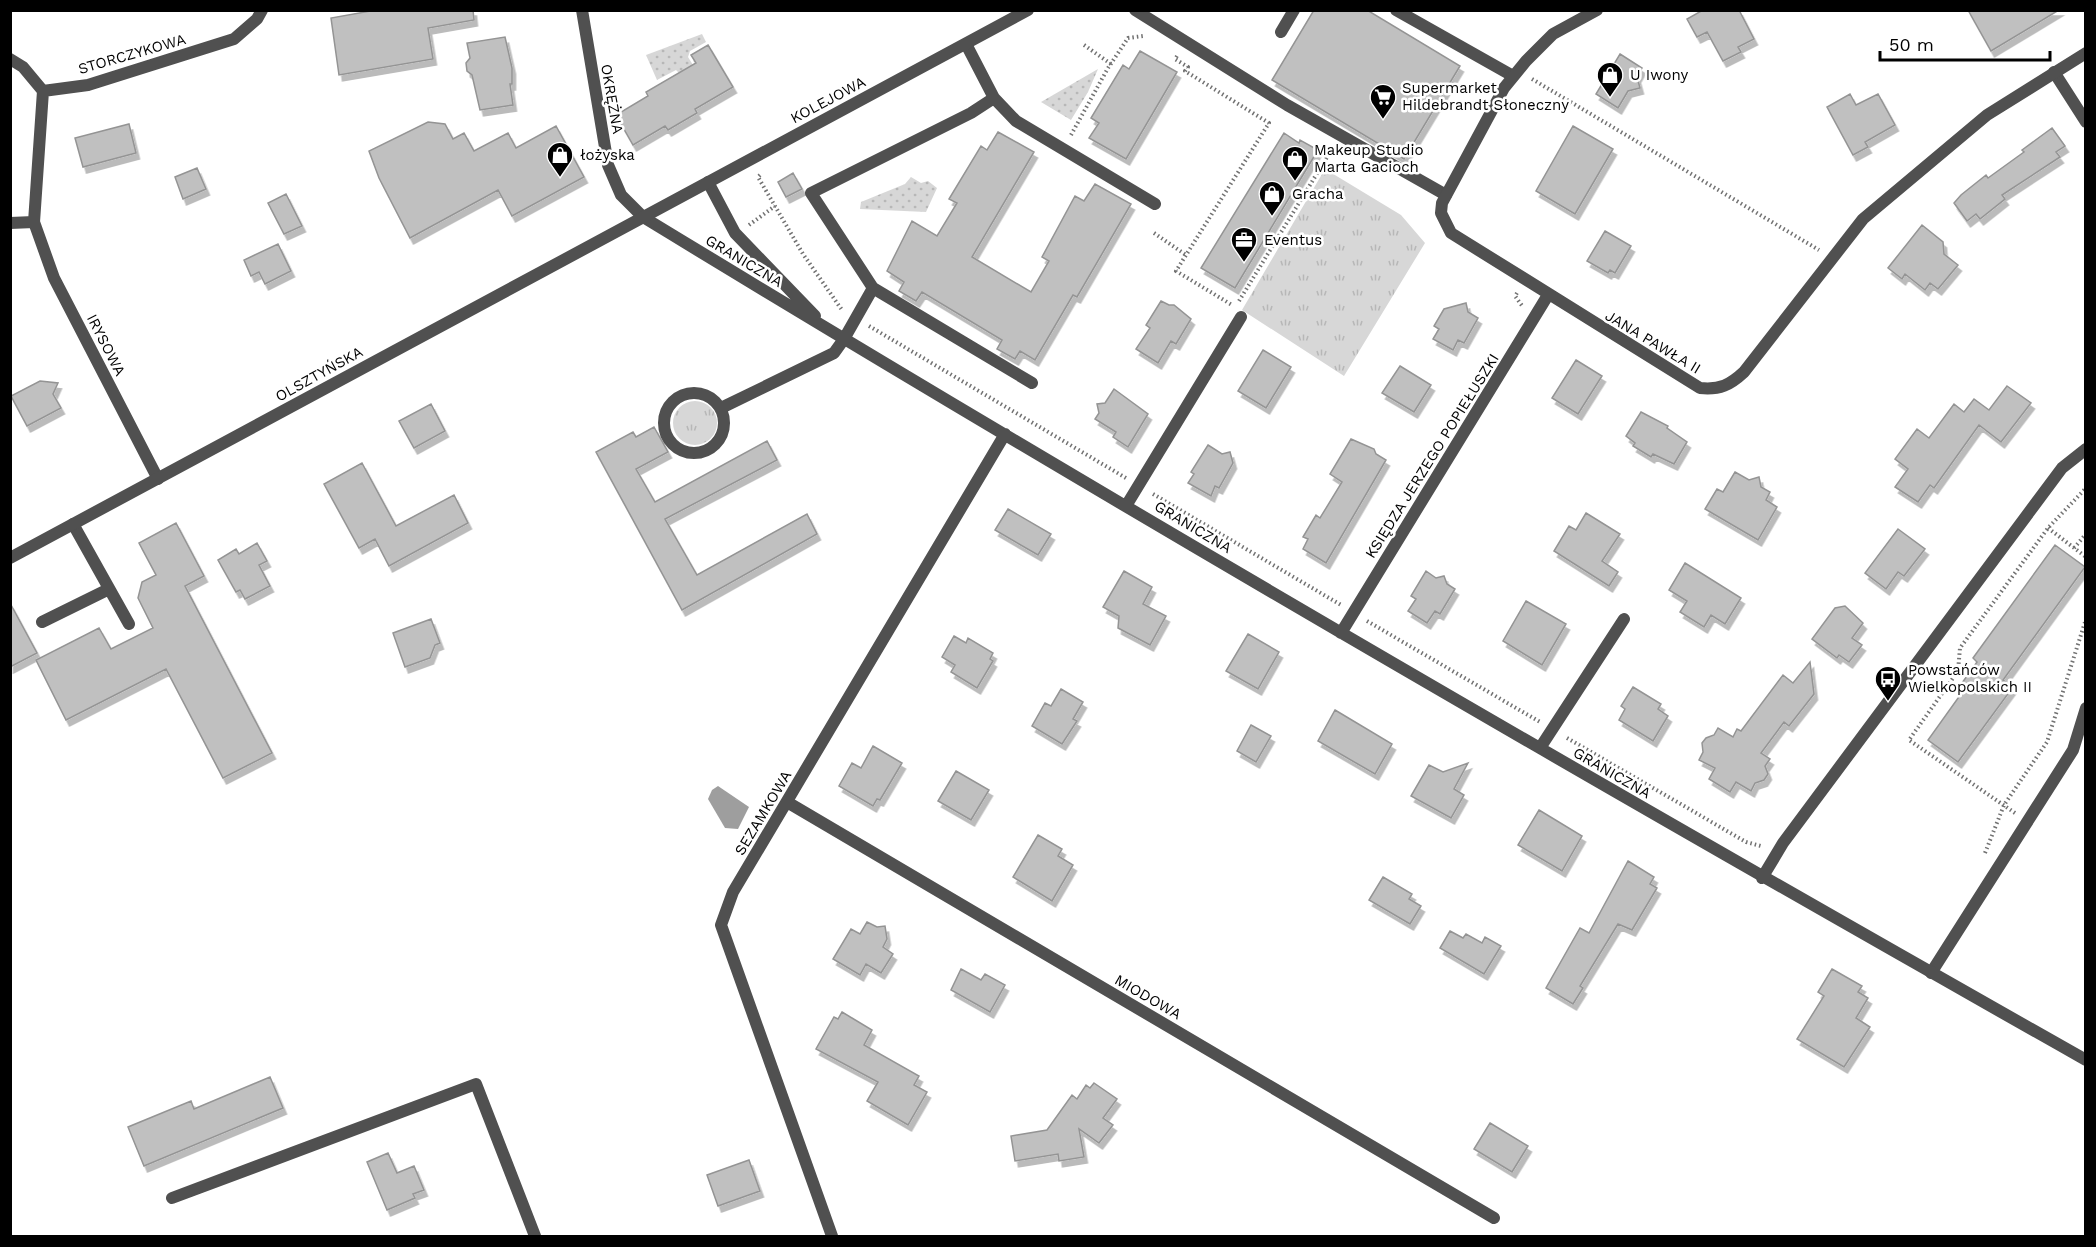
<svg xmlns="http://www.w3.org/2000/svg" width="2096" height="1247" viewBox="0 0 2096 1247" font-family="'Work Sans',sans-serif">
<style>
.grass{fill:url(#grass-tufts)}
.park{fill:url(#park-dots)}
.water{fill:#9e9e9e}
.building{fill:#c0c0c0;stroke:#949494;stroke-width:1.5;filter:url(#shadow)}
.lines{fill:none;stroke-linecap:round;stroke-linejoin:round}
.path{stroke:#727272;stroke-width:4;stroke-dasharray:1.5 3;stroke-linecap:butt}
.service{stroke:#505050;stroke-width:12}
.minor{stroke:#505050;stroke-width:12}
.tertiary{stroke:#505050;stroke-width:12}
.labels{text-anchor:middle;stroke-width:5;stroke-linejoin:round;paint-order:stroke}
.street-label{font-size:15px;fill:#000;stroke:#fff}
.poi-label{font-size:15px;fill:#000;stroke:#fff;text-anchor:start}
</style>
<defs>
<pattern id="grass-tufts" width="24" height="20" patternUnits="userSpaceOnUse" patternTransform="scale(1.5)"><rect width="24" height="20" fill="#d7d7d7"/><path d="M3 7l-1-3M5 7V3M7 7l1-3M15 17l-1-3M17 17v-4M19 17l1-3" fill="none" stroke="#b7b7b7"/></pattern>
<pattern id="park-dots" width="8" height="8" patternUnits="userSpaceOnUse" patternTransform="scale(1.5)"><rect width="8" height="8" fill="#d7d7d7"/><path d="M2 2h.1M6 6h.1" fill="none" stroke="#b7b7b7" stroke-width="1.8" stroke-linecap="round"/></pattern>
<filter id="shadow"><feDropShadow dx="3.5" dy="6" stdDeviation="0" flood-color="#0004"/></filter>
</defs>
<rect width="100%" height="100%" fill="#fff"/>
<!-- grass -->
<path class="grass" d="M1325 169 1401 215 1425 243 1344 376 1242 310Z
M673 423a22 22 0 1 1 44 0a22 22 0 1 1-44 0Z"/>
<!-- park -->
<path class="park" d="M702 34 706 42 690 51 688 57 693 65 680 74 676 70 657 80 646 55Z
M1098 69 1088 92 1071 120 1041 102Z
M911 177 921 183 928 181 937 188 926 212 860 209 861 202 905 184Z"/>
<!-- water -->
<path class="water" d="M718 786 749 807 738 829 725 828 708 799 712 790Z"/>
<!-- building -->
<path class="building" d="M376 10H473L474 20 428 28 433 59 339 75 331 18Z
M1314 10H1367L1460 66 1404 159 1272 80Z
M1703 10H1739L1754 39 1738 47 1741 52 1723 61 1707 32 1697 37 1687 19Z
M1968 10H2059L1991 51Z
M505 37 512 68V84H510L513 105 480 110 472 75 467 71 466 63 470 58 467 43Z
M708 45 733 87 695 109 697 113 668 130 665 126 633 145 616 115 648 96 646 92 696 63 691 55Z
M1140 51 1177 72 1126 159 1089 138 1099 123 1091 118 1123 65 1129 69Z
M1620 54 1642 68 1637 77 1640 88 1628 91 1618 108 1596 94Z
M1850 94 1856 105 1878 94 1895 125 1865 142 1868 147 1853 155 1827 107Z
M428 122 445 124 453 139 464 133 474 151 508 133 516 148 556 126 584 177 512 216 498 190 410 238 379 178 369 151Z
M129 124 136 153 83 167 75 138Z
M1573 126 1613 149 1575 214 1536 191Z
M2052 128 2065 146 2056 152 2060 157 2002 195 2005 199 1980 219 1976 214 1967 221 1954 203 1961 195 1986 175 1988 178 2024 152 2022 150Z
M998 132 1034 152 972 257 1031 292 1049 261 1042 257 1075 196 1084 201 1095 184 1131 204 1077 297 1073 295 1035 360 1020 351 1015 359 997 349 1002 340 922 292 916 301 899 291 904 282 887 271 912 221 937 236 957 203 949 199 981 146 987 150Z
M1284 133 1299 143 1300 140 1318 150 1235 288 1201 268Z
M197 168 206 189 183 199 175 177Z
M793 173 802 189 786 197 778 182Z
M286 194 302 226 284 234 268 203Z
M1922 225 1943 242 1944 254 1958 265 1938 289 1930 283 1925 290 1905 274 1902 279 1888 268Z
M1605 231 1631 246 1615 273 1610 270 1608 273 1587 261Z
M278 244 291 271 265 284 259 272 251 276 244 260Z
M1161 301 1169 305H1174L1191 319 1176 344 1171 341 1158 363 1136 349 1150 328 1146 325Z
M1466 303 1468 312 1478 318 1464 343 1458 340 1453 350 1433 339 1439 329 1434 326 1444 309Z
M1263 350 1291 367 1266 408 1238 391Z
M1576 360 1602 376 1578 414 1552 398Z
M1400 366 1431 385 1414 412 1382 393Z
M40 381 58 383 53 394 61 408 27 426 11 396Z
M2007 386 2031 403 2001 442 1979 425 1934 488 1930 485 1918 502 1895 487 1908 469 1895 459 1917 429 1929 438 1954 404 1964 412 1974 399 1989 410Z
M1114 389 1148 414 1128 447 1113 437 1116 432 1095 419 1099 413 1097 404 1105 403Z
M431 404 445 431 414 448 399 421Z
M1641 412 1668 426 1667 428 1687 442 1674 464 1653 454 1651 457 1633 446 1635 443 1626 436Z
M654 427 668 452 636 469 655 502 767 441 777 460 665 519 697 575 807 514 817 534 682 610 596 452 633 432 636 437Z
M1351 439 1374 449 1376 454 1386 460 1326 563 1303 549 1308 539 1303 537 1316 515 1320 518 1342 482 1330 474Z
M1208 445 1222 454 1230 452 1233 463 1219 488 1215 486 1211 496 1188 483 1194 474 1191 472Z
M362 463 396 526 454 495 468 523 389 566 375 539 359 548 324 484Z
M1735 472 1749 480 1759 477 1761 487 1770 492 1766 500 1777 507 1758 540 1705 509 1717 489 1723 492Z
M1008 509 1051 534 1038 555 995 530Z
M1586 513 1620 534 1602 561 1618 572 1609 586 1554 551 1569 526 1576 530Z
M176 523 204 576 185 586 272 753 223 778 166 669 66 720 36 660 99 628 111 649 153 628 138 598 142 582 156 575 139 543Z
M1898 529 1925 549 1904 576 1898 572 1886 589 1865 573Z
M257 543 267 561 259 565 270 586 245 599 240 590 236 592 218 560 236 549 239 554Z
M2055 545 2085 567 2003 680 2013 687 1958 762 1928 740 1966 687 1962 683 1977 662 1973 658Z
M1685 563 1741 598 1725 624 1711 615 1704 627 1680 612 1687 601 1669 590Z
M1124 571 1152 587 1143 604 1166 616 1150 645 1118 628 1119 616 1103 607Z
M1426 571 1436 578 1444 576 1447 584 1455 589 1440 614 1435 611 1427 623 1408 611 1416 599 1411 596Z
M1526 601 1566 624 1542 665 1503 641Z
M10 603 37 653 10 667Z
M1845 606 1863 623 1852 638 1862 645 1849 662 1839 655 1837 658 1812 639 1835 608Z
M431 619 440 643 435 645 430 658 405 667 393 633Z
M1248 634 1279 652 1258 689 1226 671Z
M954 636 966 643 968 638 993 653 990 659 993 661 977 688 951 672 955 665 942 657Z
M1810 662 1814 694 1789 726 1784 722 1761 753 1770 759 1765 766 1768 774 1764 780 1755 783 1751 791 1736 782 1730 792 1709 779 1715 768 1699 760 1703 752 1702 743 1706 738 1714 735 1718 728 1733 737 1737 729 1741 731 1783 675 1793 683Z
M1633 687 1661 704 1658 709 1668 716 1653 741 1619 720 1625 709 1621 706Z
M1061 689 1083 702 1073 719 1077 721 1062 744 1032 726 1045 703 1051 706Z
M1335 710 1392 744 1375 774 1318 741Z
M1251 725 1271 736 1256 762 1237 751Z
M873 746 902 763 880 800 877 799 873 806 839 786 852 763 861 768Z
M1468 763 1454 789 1464 795 1451 818 1411 796 1429 765 1443 772Z
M956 771 989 790 971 820 938 801Z
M1539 810 1582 836 1562 871 1518 845Z
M1038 835 1062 849 1058 856 1073 865 1052 901 1013 877Z
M1628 861 1654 877 1650 884 1657 888 1632 930 1618 924 1580 986 1583 988 1573 1004 1546 988 1580 928 1589 933Z
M1383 877 1412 894 1409 899 1421 906 1410 924 1369 900Z
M867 922 877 927 885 926 887 939 883 947 893 954 881 973 866 964 860 975 833 959 851 929 860 934Z
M1450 931 1463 938 1466 934 1482 943 1485 937 1501 946 1484 974 1440 948Z
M961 969 981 980 985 974 1005 985 990 1012 951 990Z
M1832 969 1862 986 1858 992 1868 998 1856 1018 1870 1027 1844 1067 1797 1039 1824 996 1818 992Z
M842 1012 872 1030 864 1045 919 1076 914 1085 927 1092 908 1125 867 1101 878 1082 816 1049 834 1017 838 1019Z
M270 1077 283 1108 144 1166 128 1127 191 1101 194 1109Z
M1094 1083 1117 1099 1103 1118 1113 1125 1099 1143 1079 1129 1084 1157 1059 1161 1058 1154 1015 1161 1011 1136 1047 1130 1072 1095 1077 1099 1086 1085 1090 1088Z
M1490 1123 1528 1146 1512 1172 1474 1149Z
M388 1153 397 1173 414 1166 424 1190 413 1194 415 1198 387 1210 367 1162Z
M749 1160 760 1191 718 1206 707 1175Z"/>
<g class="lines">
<!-- path -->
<path class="path" d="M1084 45 1111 64
M1177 56 1175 59 1188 67 1185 71 1269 123 1176 271 1232 305
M1532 79 1819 250
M1071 135 1108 68 1128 38 1143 36
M760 175 758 177 803 254 842 310
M749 225 775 206
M1154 233 1186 255
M1517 293 1515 296 1523 307
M1239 301 1332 149
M869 326 1126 478
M1153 494 1341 605
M2048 528 2086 557
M2074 548 2086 534
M1367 621 1540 722
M1567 738 1746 842 1761 846
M2015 813 1909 740 1958 671 1960 648 2048 528 2086 488
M1985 853 2004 805 2047 742 2086 619"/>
<!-- service -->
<path class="service" d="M1135 10 1287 105 1446 195
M1396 10 1513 76
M1281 32 1294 10
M2054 72 2086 122
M664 423a30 30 0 1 1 60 0a30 30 0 1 1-60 0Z
M721 408 834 353 844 339
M73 524 129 624
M42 622 109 589
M1931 973 2073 750 2086 708"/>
<!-- minor -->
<path class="minor" d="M582 10 608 165 621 195 643 217C1119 507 1601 786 2086 1060
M1597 10 1553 34 1526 61 1504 88 1442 203 1441 213 1451 233 1700 388C1720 390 1730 385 1744 372L1863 219 1987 115 2086 53
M966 44 994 98 1016 121 1155 204
M10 59 23 67 43 91
M43 91 88 85 234 39 257 19 262 10
M708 182 735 233 815 316
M34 222 54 278 158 479
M10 223 34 222 43 91
M873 288 1032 383
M844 339 873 288 811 193 971 113 994 98
M1126 506 1241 317
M1341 633 1548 295
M1540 748 1624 619
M787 802 1494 1218
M1762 878 1783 843 2062 468 2086 449
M172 1198 476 1084 535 1236
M832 1236 721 925 733 892 1005 434"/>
<!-- tertiary -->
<path class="tertiary" d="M10 558 1028 10"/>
</g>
<!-- icons -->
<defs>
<g id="shop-pin" transform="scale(1.35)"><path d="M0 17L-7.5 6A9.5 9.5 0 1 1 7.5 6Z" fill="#000" stroke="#fff"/><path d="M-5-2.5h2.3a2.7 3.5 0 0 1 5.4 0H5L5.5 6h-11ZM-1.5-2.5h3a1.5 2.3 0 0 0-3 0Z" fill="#fff"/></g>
<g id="supermarket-pin" transform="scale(1.35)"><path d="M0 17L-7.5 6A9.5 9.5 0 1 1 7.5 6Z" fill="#000" stroke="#fff"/><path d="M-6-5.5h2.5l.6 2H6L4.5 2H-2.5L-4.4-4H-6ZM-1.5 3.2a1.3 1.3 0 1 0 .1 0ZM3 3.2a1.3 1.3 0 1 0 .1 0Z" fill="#fff"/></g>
<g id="office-pin" transform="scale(1.35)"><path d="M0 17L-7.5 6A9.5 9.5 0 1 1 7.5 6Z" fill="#000" stroke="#fff"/><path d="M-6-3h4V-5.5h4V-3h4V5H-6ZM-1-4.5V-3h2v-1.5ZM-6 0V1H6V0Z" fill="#fff"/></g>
<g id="bus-pin" transform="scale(1.35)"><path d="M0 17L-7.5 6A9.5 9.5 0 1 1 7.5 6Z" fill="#000" stroke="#fff"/><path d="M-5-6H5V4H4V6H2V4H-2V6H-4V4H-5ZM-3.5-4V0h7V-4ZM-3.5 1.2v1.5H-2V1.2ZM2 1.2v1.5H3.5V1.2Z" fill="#fff"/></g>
</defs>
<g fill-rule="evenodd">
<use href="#shop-pin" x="1610" y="75"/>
<use href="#supermarket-pin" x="1383" y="97"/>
<use href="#shop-pin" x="560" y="155"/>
<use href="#shop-pin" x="1295" y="159"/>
<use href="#shop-pin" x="1272" y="194"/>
<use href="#office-pin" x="1244" y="240"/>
<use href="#bus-pin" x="1888" y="679"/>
</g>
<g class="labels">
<!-- street labels -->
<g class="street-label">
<text transform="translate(132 54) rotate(-16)" y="5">STORCZYKOWA</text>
<text transform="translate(612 99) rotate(80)" y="5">OKRĘŻNA</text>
<text transform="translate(828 100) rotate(-28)" y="5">KOLEJOWA</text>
<text transform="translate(744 261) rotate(31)" y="5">GRANICZNA</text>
<text transform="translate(1653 342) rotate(31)" y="5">JANA PAWŁA II</text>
<text transform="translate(106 345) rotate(63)" y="5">IRYSOWA</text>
<text transform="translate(319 374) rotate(-29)" y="5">OLSZTYŃSKA</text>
<text transform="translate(1432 456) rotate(-58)" y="5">KSIĘDZA JERZEGO POPIEŁUSZKI</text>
<text transform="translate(1193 527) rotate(31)" y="5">GRANICZNA</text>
<text transform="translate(1612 773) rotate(30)" y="5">GRANICZNA</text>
<text transform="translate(763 813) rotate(-59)" y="5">SEZAMKOWA</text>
<text transform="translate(1148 997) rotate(30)" y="5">MIODOWA</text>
</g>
<!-- poi labels -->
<g class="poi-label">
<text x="1630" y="80">U Iwony</text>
<text x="1402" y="93">Supermarket<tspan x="1402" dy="17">Hildebrandt Słoneczny</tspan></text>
<text x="1314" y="155">Makeup Studio<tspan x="1314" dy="17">Marta Gacioch</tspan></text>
<text x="580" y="160">łożyska</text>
<text x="1292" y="199">Gracha</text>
<text x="1264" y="245">Eventus</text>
<text x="1908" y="675">Powstańców<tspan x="1908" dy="17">Wielkopolskich II</tspan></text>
</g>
</g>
<!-- border -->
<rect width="2096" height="1247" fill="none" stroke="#000000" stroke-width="24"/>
<!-- scale -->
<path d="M1880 51v9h170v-9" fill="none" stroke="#000000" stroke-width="3"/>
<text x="1889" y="51" font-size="18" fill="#000000" stroke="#ffffff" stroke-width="4.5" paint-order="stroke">50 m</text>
</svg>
